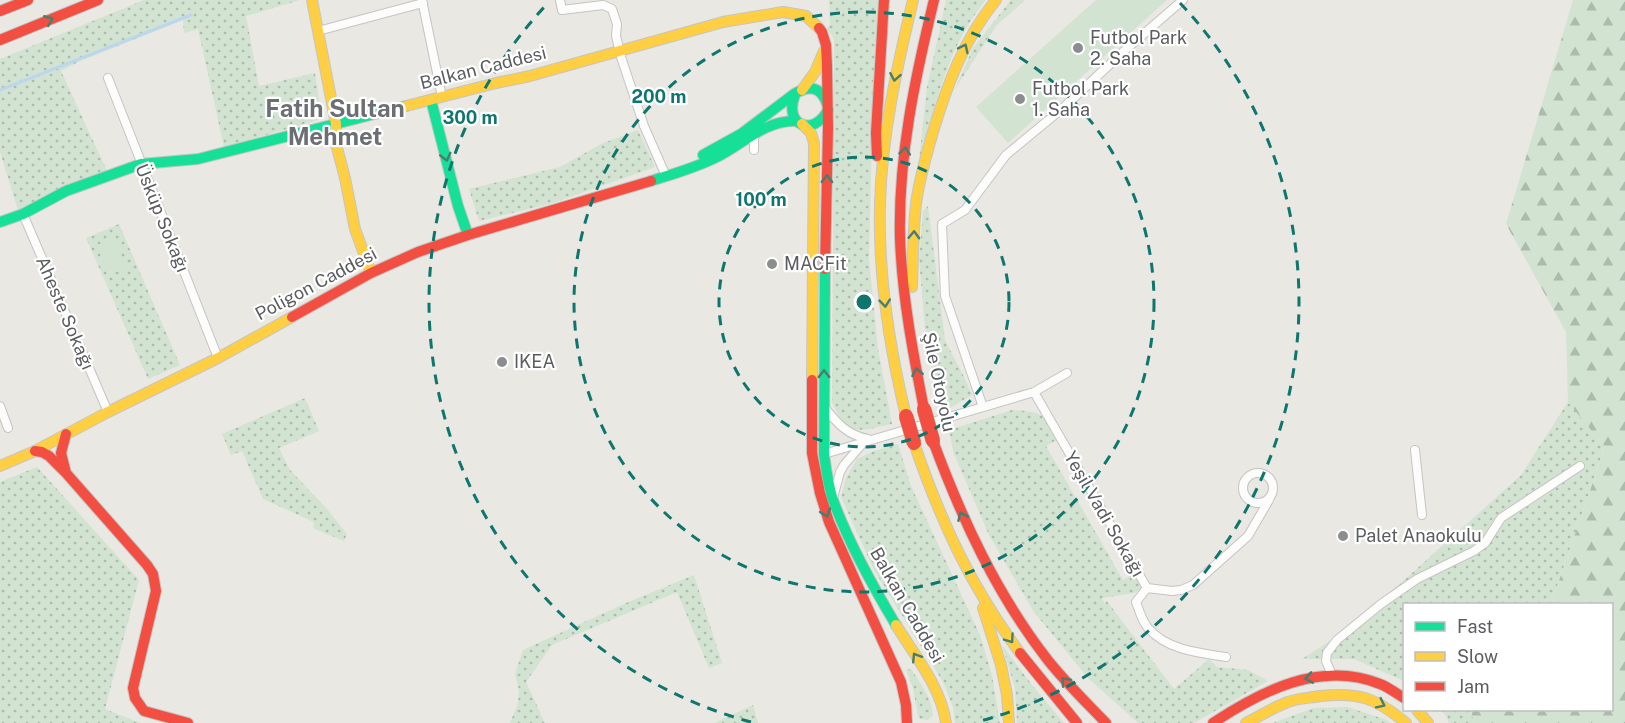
<svg xmlns="http://www.w3.org/2000/svg" width="1625" height="723" viewBox="0 0 1625 723" font-family="'Public Sans',sans-serif">
<style>
.green{fill:url(#green-dots)}
.forest{fill:url(#forest-firs)}
.pitch{fill:#d2e3d1}
.lines{fill:none;stroke-linecap:round;stroke-linejoin:round}
.stream{stroke:#bcd6ee;stroke-width:3}
.street-casing{stroke:#c5c4c4;stroke-width:10}
.fast-casing{stroke:#c5c5c5;stroke-width:12}
.slow-casing{stroke:#c5c5c5;stroke-width:12}
.jam-casing{stroke:#c5c5c5;stroke-width:12}
.street{stroke:#fcfcfb;stroke-width:8}
.fast{stroke:#16e098;stroke-width:10}
.slow{stroke:#ffcf43;stroke-width:10}
.jam{stroke:#f24e42;stroke-width:10}
.jam-bridge-casing{stroke:#bbb295;stroke-width:15;stroke-linecap:butt}
.jam-bridge{stroke:#f24e42;stroke-width:14}
.oneway{stroke:#497d6e}
.ring{fill:none;stroke:#0f766e;stroke-width:3;stroke-dasharray:10 8}
.poi-dot{fill:#8c8d8e;stroke:#fff;stroke-width:2}
.labels{text-anchor:middle;stroke-width:4.5;stroke-linejoin:round;paint-order:stroke}
.poi-label{font-size:18px;fill:#5a5c60;stroke:#fff;text-anchor:start}
.street-label{font-size:18px;fill:#5a5c60;stroke:#fff}
.district-label{font-size:24px;font-weight:bold;fill:#6b6e72;stroke:#fff}
.centre{fill:#0f766e;stroke:#fff;stroke-width:3}
.ring-label{font-size:18px;text-anchor:middle;font-weight:bold;fill:#0f766e;stroke:#fff;stroke-width:4.5;stroke-linejoin:round;paint-order:stroke}
</style>
<defs>
<pattern id="green-dots" width="8" height="8" patternUnits="userSpaceOnUse" patternTransform="scale(1.5)"><rect width="8" height="8" fill="#d2e3d1"/><path d="M2 2h.1M6 6h.1" fill="none" stroke="#adbbad" stroke-width="1.8" stroke-linecap="round"/></pattern>
<pattern id="forest-firs" width="22" height="20" patternUnits="userSpaceOnUse" patternTransform="scale(1.5)"><rect width="22" height="20" fill="#d2e3d1"/><path d="M5 1l3.5 6h-7zM16 11l3.5 6h-7z" fill="#adbbad"/></pattern>
</defs>
<rect width="100%" height="100%" fill="#e9e8e3"/>
<!-- green -->
<path class="green" d="M144 0H300L246 16 259 86 315 73 322 119 224 147 198 29 184 33 183 20 78 62 61 71 107 171 18 210 0 152V59Z
M829 0H879L873 93 869 260 878 349 892 424C859 431 849 438 832 403L834 39 827 29 830 24Z
M946 0H986C946 47 934 111 918 169L927 87Z
M1011 0H1025L996 26 955 89 973 48Z
M638 130 655 167 553 203 479 221 469 189 560 167 601 144Z
M928 206 945 340 965 379 972 395 941 413 925 328 919 259 923 211Z
M119 224 180 365 148 379 86 238Z
M305 398 319 431 279 448 290 470 327 509 347 534 344 541 313 528 314 522 263 499 242 451 231 455 222 434Z
M1568 402 1605 446 1551 604H1404V681L1354 659H1302L1333 639 1410 575 1521 475Z
M1012 410C1044 412 1041 413 1060 438L1046 446 1123 580 1137 572 1147 588 1134 593 1102 598 1105 604 1106 600 1174 689 1209 659 1217 667 1248 670 1268 681 1194 723H1138L1088 678 1034 612 989 535 954 454 949 430Z
M898 444 911 486 980 635 992 675 1000 723H955L953 707 943 682 874 570 841 497 846 478 857 459 874 451Z
M37 467 139 580 105 709 140 723H0V482Z
M694 575 722 663 709 668 677 592 552 645 526 682 545 723H510L518 703 519 690 515 674 523 650 626 603Z
M1002 645 1032 685 1064 723H1017L1015 688Z
M911 669C920 683 932 698 933 715L928 720 920 719 918 716 913 688 906 670Z
M753 705 758 723H714Z
M1347 707 1387 720 1390 723H1273L1313 708Z
M1440 710H1471L1474 723H1449L1445 714Z"/>
<!-- forest -->
<path class="forest" d="M1573 0H1625V723H1474L1471 710H1612V604H1551L1605 447 1568 402 1566 332 1506 224Z"/>
<!-- pitch -->
<path class="pitch" d="M1096 0H1167L1008 143 976 107Z
M114 238 127 268 109 275 97 245Z"/>
<g class="lines">
<!-- stream -->
<path class="stream" d="M0 90 191 15"/>
<!-- street casing -->
<g class="street-casing">
<path id="street" d="M422 0 442 97
M560 0 562 10 603 5 612 9 617 24 616 36 621 57 644 126 666 176
M318 31 423 3
M108 78 218 358
M754 150V134
M23 214 108 412
M1034 392 1147 588
M0 406 8 428
M824 407C837 423 847 435 868 439
M983 407 945 296 942 224 965 210 1006 155 1063 108 1124 51 1183 0
M1415 450 1422 515
M824 454 1034 392 1067 373
M1243 488a15 15 0 1 1 30 0a15 15 0 1 1-30 0Z
M833 498 840 472 844 465 864 442
M1147 588 1172 591 1181 590 1193 585 1248 536 1269 500
M1147 588 1136 602C1139 610 1142 621 1148 628 1167 650 1199 653 1226 657
M1332 675 1326 661 1327 653 1337 640 1381 604 1417 579 1474 551 1485 543 1501 518 1580 466"/>
</g>
<!-- fast casing -->
<g class="fast-casing">
<path id="fast" d="M795 95C783 125 813 138 828 110
M431 100 458 206 468 235
M703 155 741 134 794 94C809 85 821 86 827 104
M651 181C673 174 695 168 717 157 743 144 765 120 796 121
M0 222 23 214 66 191 141 164 198 159 406 106
M825 269 824 454C826 469 828 485 833 500 849 544 872 585 896 625"/>
</g>
<!-- slow casing -->
<g class="slow-casing">
<path id="slow" d="M312 0 336 124V144L345 178 355 229 371 273
M802 90 815 72 824 51
M406 106 496 83 530 76 723 22 783 12 806 16 819 28
M802 124 811 133 814 143 812 380
M912 287C913 259 913 231 916 204 919 180 926 156 933 132 947 85 964 39 996 0
M906 416C889 346 878 275 880 203 882 134 897 67 913 0
M914 443C941 522 970 585 1020 653
M0 466 35 451 108 412 218 358 292 317
M983 608 1001 665 1007 695 1009 723
M896 625C915 656 941 687 946 723
M1417 710 1428 723
M1246 723C1260 716 1274 707 1288 702 1298 698 1310 698 1320 696 1360 692 1376 698 1406 723"/>
</g>
<!-- jam casing -->
<g class="jam-casing">
<path id="jam" d="M0 11 28 0
M819 28 822 32 826 45 827 66 828 128 825 269
M0 40 98 0
M877 156 876 133 884 0
M292 317 371 273 418 252 468 235 651 181
M812 380V453L820 493 829 522 901 682 906 705 907 723
M924 409C913 353 902 296 900 238 898 157 915 78 934 0
M66 434 61 453 66 473
M933 441C962 519 996 593 1047 659 1065 682 1086 702 1106 723
M35 451 42 452 49 456 66 473 147 565 153 574 156 591 133 688 135 698 144 711 188 723
M1020 653 1077 723
M1213 723C1261 691 1321 660 1380 684 1388 687 1396 693 1404 698"/>
</g>
<!-- street -->
<use href="#street" class="street"/>
<!-- fast -->
<use href="#fast" class="fast"/>
<!-- slow -->
<use href="#slow" class="slow"/>
<!-- jam -->
<use href="#jam" class="jam"/>
<!-- jam-bridge casing -->
<g class="jam-bridge-casing">
<path id="jam-bridge" d="M924 409 933 441
M906 416 914 443"/>
</g>
<!-- jam-bridge -->
<use href="#jam-bridge" class="jam-bridge"/>
</g>
<!-- one-way arrows -->
<defs><path id="oneway-chevron" d="M-2-3.5L2.5 0L-2 3.5" fill="none" stroke-width="1.6" stroke-linecap="round" stroke-linejoin="round" transform="scale(1.5)"/></defs>
<g class="oneway">
<use href="#oneway-chevron" transform="translate(49 20) rotate(-22)"/>
<use href="#oneway-chevron" transform="translate(964 48) rotate(-64)"/>
<use href="#oneway-chevron" transform="translate(895 77) rotate(100)"/>
<use href="#oneway-chevron" transform="translate(905 151) rotate(-84)"/>
<use href="#oneway-chevron" transform="translate(446 157) rotate(76)"/>
<use href="#oneway-chevron" transform="translate(827 179) rotate(-89)"/>
<use href="#oneway-chevron" transform="translate(914 235) rotate(-88)"/>
<use href="#oneway-chevron" transform="translate(885 303) rotate(84)"/>
<use href="#oneway-chevron" transform="translate(917 372) rotate(-101)"/>
<use href="#oneway-chevron" transform="translate(824 374) rotate(-90)"/>
<use href="#oneway-chevron" transform="translate(826 513) rotate(70)"/>
<use href="#oneway-chevron" transform="translate(962 516) rotate(-114)"/>
<use href="#oneway-chevron" transform="translate(1010 639) rotate(55)"/>
<use href="#oneway-chevron" transform="translate(916 657) rotate(-122)"/>
<use href="#oneway-chevron" transform="translate(1309 678) rotate(171)"/>
<use href="#oneway-chevron" transform="translate(1065 681) rotate(-131)"/>
<use href="#oneway-chevron" transform="translate(1381 704) rotate(26)"/>
</g>
<!-- distance rings -->
<g class="ring">
<circle cx="864" cy="302" r="145"/>
<circle cx="864" cy="302" r="290"/>
<path d="M751 722A435 435 0 0 1 548 3M1180 3A435 435 0 0 1 977 722"/>
</g>
<!-- markers -->
<g class="poi-dot">
<circle cx="1078" cy="48" r="6"/>
<circle cx="1020" cy="99" r="6"/>
<circle cx="772" cy="264" r="6"/>
<circle cx="502" cy="362" r="6"/>
<circle cx="1343" cy="536" r="6"/>
</g>
<g class="labels">
<!-- poi labels -->
<g class="poi-label">
<text x="1090" y="44">Futbol Park<tspan x="1090" dy="21">2. Saha</tspan></text>
<text x="1032" y="95">Futbol Park<tspan x="1032" dy="21">1. Saha</tspan></text>
<text x="784" y="270">MACFit</text>
<text x="514" y="368">IKEA</text>
<text x="1355" y="542">Palet Anaokulu</text>
</g>
<!-- street labels -->
<g class="street-label">
<text transform="translate(483 68) rotate(-14)" y="6">Balkan Caddesi</text>
<text transform="translate(162 218) rotate(68)" y="6">Üsküp Sokağı</text>
<text transform="translate(316 284) rotate(-28)" y="6">Poligon Caddesi</text>
<text transform="translate(65 313) rotate(67)" y="6">Aheste Sokağı</text>
<text transform="translate(939 382) rotate(78)" y="6">Şile Otoyolu</text>
<text transform="translate(1104 514) rotate(60)" y="6">Yeşil Vadi Sokağı</text>
<text transform="translate(907 605) rotate(60)" y="6">Balkan Caddesi</text>
</g>
<!-- district labels -->
<g class="district-label">
<text x="335" y="117">Fatih Sultan<tspan x="335" dy="28">Mehmet</tspan></text>
</g>
</g>
<circle cx="864" cy="302" r="9" class="centre"/>
<g class="ring-label">
<text x="659" y="103">200 m</text>
<text x="470" y="124">300 m</text>
<text x="761" y="206">100 m</text>
</g>
<!-- legend -->
<rect x="1403" y="603" width="210" height="108" fill="#ffffff" stroke="#bdbebf" stroke-width="1.5"/>
<rect x="1415" y="622" width="30" height="9" fill="#16e098" stroke="#bdbebf" stroke-width="1.5"/>
<text x="1457" y="633" font-size="18" fill="#5a5c60">Fast</text>
<rect x="1415" y="652" width="30" height="9" fill="#ffcf43" stroke="#bdbebf" stroke-width="1.5"/>
<text x="1457" y="663" font-size="18" fill="#5a5c60">Slow</text>
<rect x="1415" y="682" width="30" height="9" fill="#f24e42" stroke="#bdbebf" stroke-width="1.5"/>
<text x="1457" y="693" font-size="18" fill="#5a5c60">Jam</text>
</svg>
